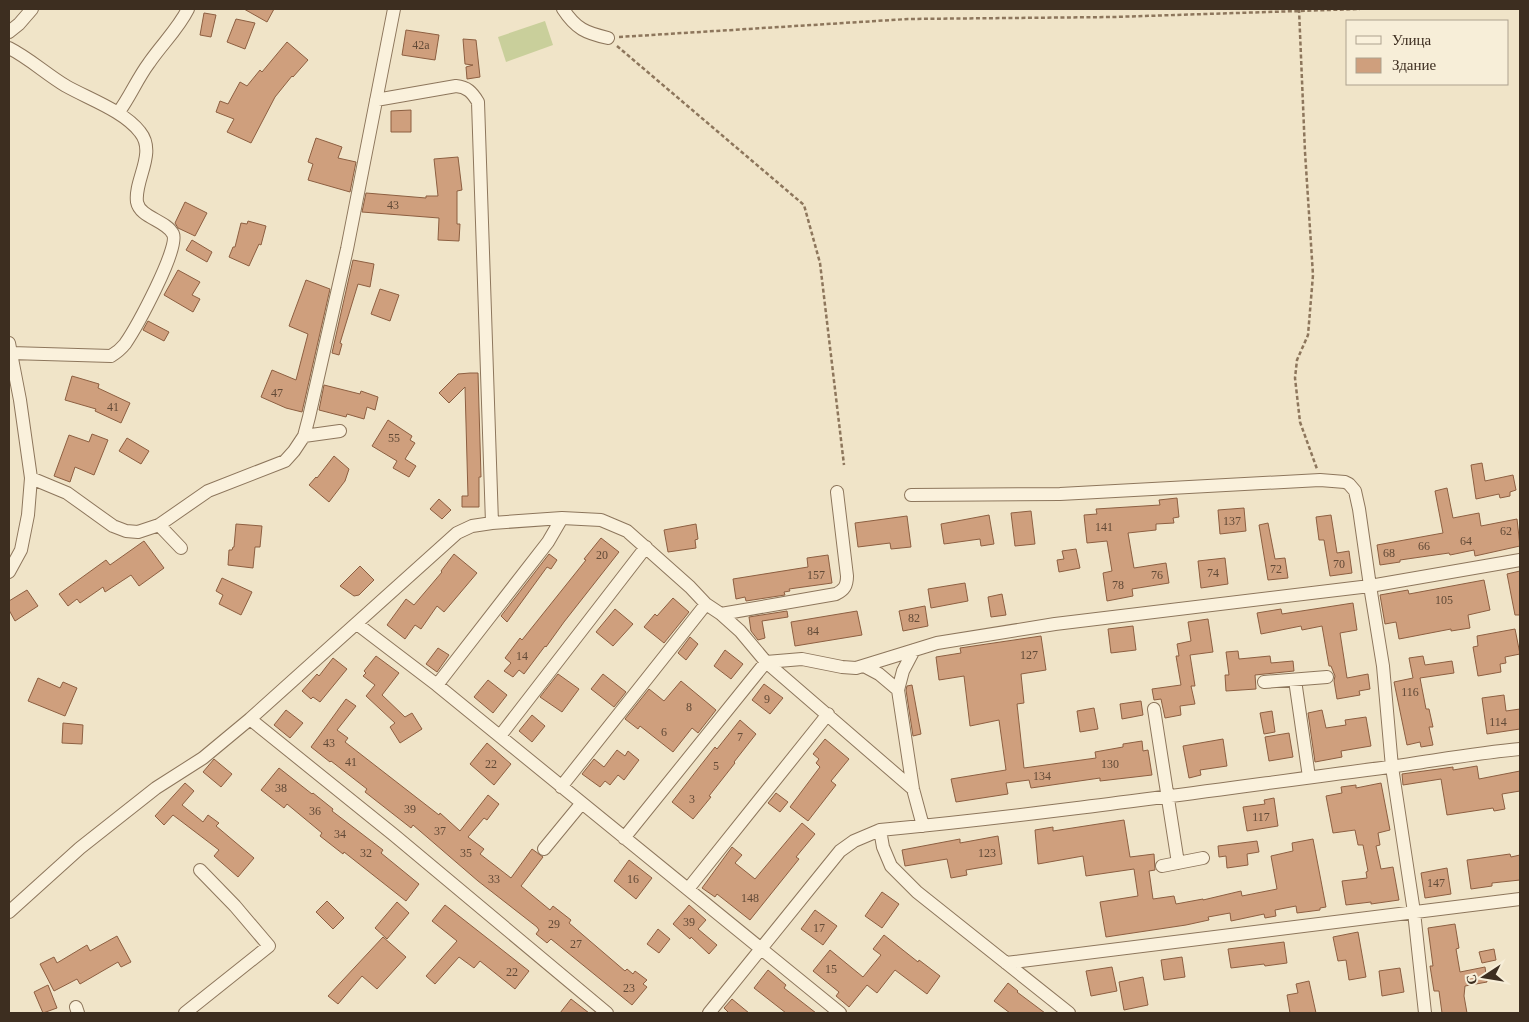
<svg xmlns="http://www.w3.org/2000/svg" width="1529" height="1022" viewBox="0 0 1529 1022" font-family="'Times New Roman',serif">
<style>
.green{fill:#c9cf9b}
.building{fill:#cf9f7d;stroke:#8d5f41}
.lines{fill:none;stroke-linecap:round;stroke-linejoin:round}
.street-casing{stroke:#8d765c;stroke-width:14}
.path{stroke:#8d765c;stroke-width:2.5;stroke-dasharray:4 2.5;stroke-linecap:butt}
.street{stroke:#faf1dc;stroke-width:12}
.labels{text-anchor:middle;stroke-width:4;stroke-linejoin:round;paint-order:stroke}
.number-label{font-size:12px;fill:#624a37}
</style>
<rect width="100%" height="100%" fill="#f0e4c8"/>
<!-- green -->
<path class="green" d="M545 21 553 45 506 62 498 37Z"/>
<!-- building -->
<path class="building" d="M244 9H274L267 22Z
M204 13 216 15 211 37 200 35Z
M236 19 255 23 245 49 227 42Z
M406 30 439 35 435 60 402 55Z
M463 39 476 40 480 77 467 79 466 67 473 65 465 64Z
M287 42 308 60 293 77 292 76 275 97 251 143 227 132 234 119 216 112 220 101 228 104 240 82 247 86 260 70 262 72Z
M411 110V132H391V111Z
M316 138 342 147 338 158 356 162 350 192 308 180 313 164 308 162Z
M458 157 462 190 457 191V224H460L459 241 438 240 439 218 362 212 366 193 426 198V196H438L434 159Z
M185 202 207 213 195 236 178 228 175 223Z
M248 221 266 226 261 245 259 244 249 266 229 257 233 247H235L241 223 247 224Z
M192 240 212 252 207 262 186 250Z
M353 260 374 264 370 287 358 284 340 343 342 344 339 355 332 353Z
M178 270 200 282 192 295 200 299 193 312 164 295Z
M306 280 330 289 302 412 286 408 261 397 272 370 296 380 308 334 289 326Z
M380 289 399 295 390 321 371 314Z
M148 321 169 332 164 341 143 330Z
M470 373H478L481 477H479V507H462V496H468L465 387 449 403 439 393 458 374Z
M72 376 99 384 98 388 130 403 121 423 95 411 96 409 65 400Z
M324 385 360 394 361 391 378 397 375 410 367 407 364 419 347 414 346 417 319 410Z
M388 420 412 436 410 440 415 443 405 459 416 466 409 477 393 468 397 461 372 446Z
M92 434 108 440 94 475 75 467 70 482 54 476 69 435 89 442Z
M127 438 149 451 141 464 119 451Z
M334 456 349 469 345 481 329 502 309 485 316 477 317 478Z
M1482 463 1485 481 1513 475 1516 490 1510 492V496L1500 498 1499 494 1476 499 1471 465Z
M1447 488 1453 518 1479 513 1481 526 1517 519 1520 546 1475 556 1474 550 1450 555 1449 553 1400 560V562L1380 565 1377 545 1443 533 1435 491Z
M1177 498 1179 517 1173 518 1174 523 1156 524V530L1128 533 1134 568 1166 563 1169 583 1132 589 1133 596 1107 601 1103 573 1112 571 1107 541 1087 543 1084 515 1097 514 1096 509 1160 505 1159 500Z
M439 499 451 510 442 519 430 509Z
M1244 508 1246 531 1220 534 1218 510Z
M1031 511 1035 544 1015 546 1011 513Z
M989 515 994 544 981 546 980 539 944 544 941 524Z
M1331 515 1337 553 1349 551 1352 573 1330 576 1324 540H1319L1316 517Z
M907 516 911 547 891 549 890 543 858 547 855 523Z
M1268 523 1275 559 1285 558 1288 578 1268 580 1259 525Z
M236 524 262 526 260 547H255L253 568 228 565 229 550H232L233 547H234Z
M696 524 698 539 695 540 696 548 668 552 664 530Z
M601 538 619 552 564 622 546 647 545 646 524 674 519 670 513 677 504 671 511 663 505 658 520 638 522 640 586 560 584 559Z
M144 541 164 568 139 586 131 575 105 592 103 587 80 603 77 599 68 606 59 594 106 560 110 565Z
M1076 549 1080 568 1059 572 1057 560 1064 559 1062 551Z
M454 554 477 573 444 612 437 606 421 629 415 625 405 639 387 625 406 599 414 605 442 572 441 571Z
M549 554 557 560 551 569 547 567 507 622 501 616Z
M828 555 832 583 789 589 790 591 784 592 785 595 746 601 745 597 736 599 733 579 808 567 807 558Z
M1225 558 1228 584 1201 588 1198 561Z
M360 566 374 580 359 595 354 596 340 586Z
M1520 571V615H1515L1507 574Z
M222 578 252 592 241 615 219 604 223 595 216 591Z
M1484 580 1490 610 1468 615 1470 628 1451 631V629L1399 639 1396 622 1385 624 1380 595 1408 590 1409 594Z
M965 583 968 601 931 608 928 589Z
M27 590 38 606 15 621 9 610V601Z
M1002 594 1006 615 991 617 988 597Z
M673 598 689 612 664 643 644 627 655 614 657 616Z
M1353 603 1357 630 1340 633 1347 678 1368 674 1370 689 1359 691 1360 695 1337 699 1334 681 1335 676 1331 666H1329L1322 626 1302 630 1301 626 1261 634 1257 613 1281 609 1282 614Z
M925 606 928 626 903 631 899 611Z
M615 609 633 624 613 646 596 632Z
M787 611 788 617 762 621 765 638 758 640 751 631 749 617Z
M857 611 862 635 795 646 791 622Z
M1208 619 1213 652 1190 655 1195 686H1191L1195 704 1180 706 1181 715 1165 718 1161 699 1154 700 1152 689 1181 685 1176 656H1179L1177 644 1191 641 1188 622Z
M1133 626 1136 650 1111 653 1108 629Z
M1515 629 1520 654 1505 657 1506 663 1500 664 1501 672 1478 676 1473 647 1478 646 1477 636Z
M1041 636 1046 670 1021 674 1024 703 1017 704 1024 768 1096 758 1095 752 1123 747V744L1142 741 1143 751 1148 750 1152 775 1100 781V778L1031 788 1029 780 1006 783 1008 794 956 802 951 779 1006 770 999 720 970 726 964 676 939 680 936 657 961 653 960 648Z
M690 637 698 644 686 660 678 653Z
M438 648 449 655 437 672 426 664Z
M725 650 743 664 731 679 714 666Z
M1238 651 1239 659 1270 656 1271 663 1293 661 1294 671 1255 675 1256 689 1226 691 1225 675H1229L1226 652Z
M376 656 399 673 382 695 405 717 412 713 422 729 400 743 390 727 395 723 366 696 375 685 363 676 366 673 364 671Z
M1423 656 1425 665 1452 661 1454 673 1420 678 1426 709H1429L1433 727H1429L1433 745 1421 747 1420 742 1407 745 1394 682 1413 678 1409 658Z
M333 658 347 669 320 702 313 697 311 699 302 691 317 674 319 676Z
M558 674 579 689 562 712 540 697Z
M603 674 626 692 614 707 591 689Z
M38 678 60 688 63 682 77 688 65 716 28 701Z
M488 680 507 695 493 713 474 697Z
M681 681 716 710 698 733 692 728 673 752 640 726 638 729 625 719 649 689 664 701Z
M764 684 783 698 770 714 752 700Z
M912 685 921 734 913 736 906 690 907 686Z
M1504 695 1506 711 1520 709V729L1487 734 1482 698Z
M346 699 356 706 337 730 348 738 345 742 439 815 440 813 460 831 488 795 499 804 487 820 484 818 468 837 484 849 480 854 511 878 532 849 543 857 521 886 550 910 553 906 571 920 569 923 625 971 627 969 633 974 635 971 647 980 643 984 647 987 632 1005 551 939 547 943 536 934 539 930 537 927 478 881 413 825 411 828 365 792 367 789 331 761 330 762 311 747Z
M1141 701 1143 715 1122 719 1120 704Z
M1094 708 1098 729 1080 732 1077 711Z
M286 710 303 723 290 738 274 725Z
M1322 710 1326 728 1346 725 1345 720 1366 717 1371 746 1341 751 1342 757 1315 762 1308 713Z
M1272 711 1275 732 1264 734 1260 713Z
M532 715 545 726 532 742 519 731Z
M740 720 756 734 734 762 735 763 709 796 711 797 693 819 672 802 715 747 717 749Z
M63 723 83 725 82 744 62 743Z
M1289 733 1293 757 1269 761 1265 737Z
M825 739 849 759 831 781 836 785 808 821 790 807 820 767 816 763 819 759 813 754Z
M1223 739 1227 766 1200 770 1201 775 1189 778 1183 746Z
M487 743 511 764 494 785 470 764Z
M617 750 625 756 628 751 639 760 624 780 618 775 610 785 605 781 600 787 582 774 594 759 604 767Z
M214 759 232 774 221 787 203 772Z
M1477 766 1479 779 1520 771V791L1502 794 1505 809 1494 811 1493 808 1447 815 1441 779 1403 785 1402 774 1453 767V770Z
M279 768 312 794 313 793 333 809 332 811 383 850 381 853 419 884 406 901 344 852 343 854 320 836 322 833 287 804 284 808 261 790Z
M185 783 194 791 182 805 203 822 208 815 219 823 216 826 254 858 238 877 214 856 219 850 173 815 164 825 155 816Z
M1381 783 1390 830 1378 833 1380 845 1376 846 1381 869 1393 867 1399 900 1371 904V902L1346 905 1342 881 1367 878 1366 872 1368 871 1363 845H1358L1355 830 1333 833 1326 796 1342 793 1341 787 1356 785V788Z
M776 793 788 802 780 812 768 803Z
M1274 798 1278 826 1247 831 1243 807 1265 804 1264 800Z
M1124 820 1130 857 1154 854 1155 870 1149 871 1153 899 1174 896 1176 904 1203 899V900L1241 891 1242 896 1277 889 1271 856 1293 851 1292 843 1313 839 1326 907 1320 908V910L1297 913 1296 906 1275 910 1276 916 1265 918 1264 914 1231 921 1230 913 1208 917 1209 920 1186 925 1106 937 1100 902 1138 896 1134 869 1086 876 1083 856 1038 864 1035 830 1053 827V831Z
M802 823 815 834 796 857 799 859 750 920 717 894 715 897 702 888 732 847 742 855 735 863 755 879Z
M998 836 1002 864 966 870 967 875 951 878 947 859 905 866 902 850 960 839V843Z
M1257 841 1259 852 1247 854 1248 865 1227 868 1226 856 1219 857 1218 846Z
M1510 854 1511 857 1520 855V880L1492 883V886L1471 889 1467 860Z
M629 860 652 878 636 899 614 881Z
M1447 868 1451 894 1425 898 1421 873Z
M882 892 899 904 882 928 865 916Z
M327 901 344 918 333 929 316 912Z
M397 902 409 913 387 939 375 928Z
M445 905 529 971 515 989 480 961 474 968 459 957 435 984 426 976 457 941 432 921Z
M689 905 706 920 698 929 717 945 709 954 691 937 690 939 673 924Z
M815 910 837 926 823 945 801 929Z
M1455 924 1459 948 1456 949 1460 972 1485 967 1487 982 1465 986 1464 996 1467 1013H1442L1439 991H1434L1430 966H1433L1428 928Z
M658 929 670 939 659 953 647 944Z
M1358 932 1366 977 1349 980 1346 960 1338 961 1333 937Z
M884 935 918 962 919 960 940 976 927 994 895 970 877 993 867 985 849 1007 836 996 839 992 813 971 830 950 863 977 881 955 873 949Z
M117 936 131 962 121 967 118 962 80 984 77 979 54 991 40 964 54 957 57 963 87 945 90 951Z
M383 937 406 957 377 989 362 976 338 1004 328 996Z
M1284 942 1287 963 1265 966 1264 964 1231 968 1228 949Z
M1494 949 1496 960 1482 963 1479 952Z
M1182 957 1185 977 1164 980 1161 960Z
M1112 967 1117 991 1091 996 1086 971Z
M1400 968 1404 992 1382 996 1379 971Z
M768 970 786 985 784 988 816 1013H786L754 988Z
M1143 977 1148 1005 1124 1010 1119 982Z
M1309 981 1316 1013H1290L1287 995 1298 993 1296 984Z
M1008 983 1018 991 1017 992 1045 1013H1010L994 1001Z
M48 985 57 1008 43 1013 34 992Z
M571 999 589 1013H560Z
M732 999 749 1013H729L724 1008Z"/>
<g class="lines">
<!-- street casing -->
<g class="street-casing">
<path id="street" d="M563 9C576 29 586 33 608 38
M9 32 19 24 32 9
M9 48C29 58 46 74 66 86 89 99 124 111 140 132 157 153 134 180 137 202 140 218 166 220 173 234 180 248 136 328 125 344 121 349 116 353 111 356L11 353
M376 100 456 86C467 87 472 92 478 102L492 523
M118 113C130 97 137 79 149 63 162 44 178 29 188 9
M9 343 20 400 31 478 28 515 21 550 9 572
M304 436 340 431
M31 478 67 493 113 526 126 531 138 532 159 525 208 491 285 461 294 451 304 436 309 417 347 249 394 9
M911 495 1060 494 1320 480 1345 482 1349 484 1355 491 1359 509 1370 586 1383 666 1392 767 1414 912 1425 1013
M159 525 181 548
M721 614 836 594C844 590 847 586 847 576L837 492
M357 624 437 685 840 1013
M914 650 903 671 898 690 913 789 923 826
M864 666 879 674 898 690
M1295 680 1309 777
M1264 682 1327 677
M437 685 548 542 562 518
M1154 709 1178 863
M250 719 394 835 607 1013
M500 736 646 547
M561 787 706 604
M880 830 883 847 891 866 917 892 1069 1013
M624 838 766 662 802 659 842 667 856 668 937 643 1055 624 1370 586 1520 560
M544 849 581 804
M1162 866 1203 858
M688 889 828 714
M9 912 80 848 156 788 203 758 250 719 457 533 472 526 492 523 562 518 601 520 627 531 690 587 706 604 721 614 740 631 766 662 913 789
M1006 963 1520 899
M76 1007 78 1013
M185 1013 269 946 235 906 200 870
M709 1013 840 851 854 841 880 830C1050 814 1220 789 1389 767 1433 761 1476 753 1520 749"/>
</g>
<!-- path -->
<path class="path" d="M1299 9 1305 152 1313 275 1308 335 1297 360 1295 378 1300 422 1317 469
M619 37 908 19 1113 17 1360 9
M617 46 804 205 820 263 844 465"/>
<!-- street -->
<use href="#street" class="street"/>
</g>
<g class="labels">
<!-- number labels -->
<g class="number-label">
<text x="421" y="49">42а</text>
<text x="393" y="209">43</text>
<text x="277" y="397">47</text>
<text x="113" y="411">41</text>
<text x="394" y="442">55</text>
<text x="1232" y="525">137</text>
<text x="1104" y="531">141</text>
<text x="1506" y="535">62</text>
<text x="1466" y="545">64</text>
<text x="1424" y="550">66</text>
<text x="1389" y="557">68</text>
<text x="602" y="559">20</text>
<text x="1339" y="568">70</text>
<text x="1276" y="573">72</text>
<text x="1213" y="577">74</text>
<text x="816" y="579">157</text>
<text x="1157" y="579">76</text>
<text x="1118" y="589">78</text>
<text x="1444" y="604">105</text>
<text x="914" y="622">82</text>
<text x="813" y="635">84</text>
<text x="1029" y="659">127</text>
<text x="522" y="660">14</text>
<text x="1410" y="696">116</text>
<text x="767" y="703">9</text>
<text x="689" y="711">8</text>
<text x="1498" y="726">114</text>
<text x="664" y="736">6</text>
<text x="740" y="741">7</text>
<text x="329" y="747">43</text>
<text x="351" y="766">41</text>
<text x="491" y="768">22</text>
<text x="1110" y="768">130</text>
<text x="716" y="770">5</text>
<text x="1042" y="780">134</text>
<text x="281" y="792">38</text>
<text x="692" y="803">3</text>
<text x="410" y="813">39</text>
<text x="315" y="815">36</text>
<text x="1261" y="821">117</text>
<text x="440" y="835">37</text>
<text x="340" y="838">34</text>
<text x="366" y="857">32</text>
<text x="466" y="857">35</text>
<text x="987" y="857">123</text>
<text x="494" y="883">33</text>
<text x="633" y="883">16</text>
<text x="1436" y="887">147</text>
<text x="750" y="902">148</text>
<text x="689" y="926">39</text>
<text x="554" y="928">29</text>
<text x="819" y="932">17</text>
<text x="576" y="948">27</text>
<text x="831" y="973">15</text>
<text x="512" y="976">22</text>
<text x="629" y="992">23</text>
</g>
</g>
<!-- border -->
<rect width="1529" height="1022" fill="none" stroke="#3d2e20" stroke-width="20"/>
<!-- legend -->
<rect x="1346" y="20" width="162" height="65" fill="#f7eed8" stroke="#ada18e"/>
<rect x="1356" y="36" width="25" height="8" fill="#faf1dc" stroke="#ada18e"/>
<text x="1392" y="45" font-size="15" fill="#3d2e20">Улица</text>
<rect x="1356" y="58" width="25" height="15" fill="#cf9f7d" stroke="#ada18e"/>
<text x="1392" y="70" font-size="15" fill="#3d2e20">Здание</text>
<!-- north arrow -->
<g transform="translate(1484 977) rotate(258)" stroke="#f7eed8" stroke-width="4" paint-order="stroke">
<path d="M0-4L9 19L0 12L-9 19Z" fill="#3d2e20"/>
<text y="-8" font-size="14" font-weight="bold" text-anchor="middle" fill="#3d2e20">С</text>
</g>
</svg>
